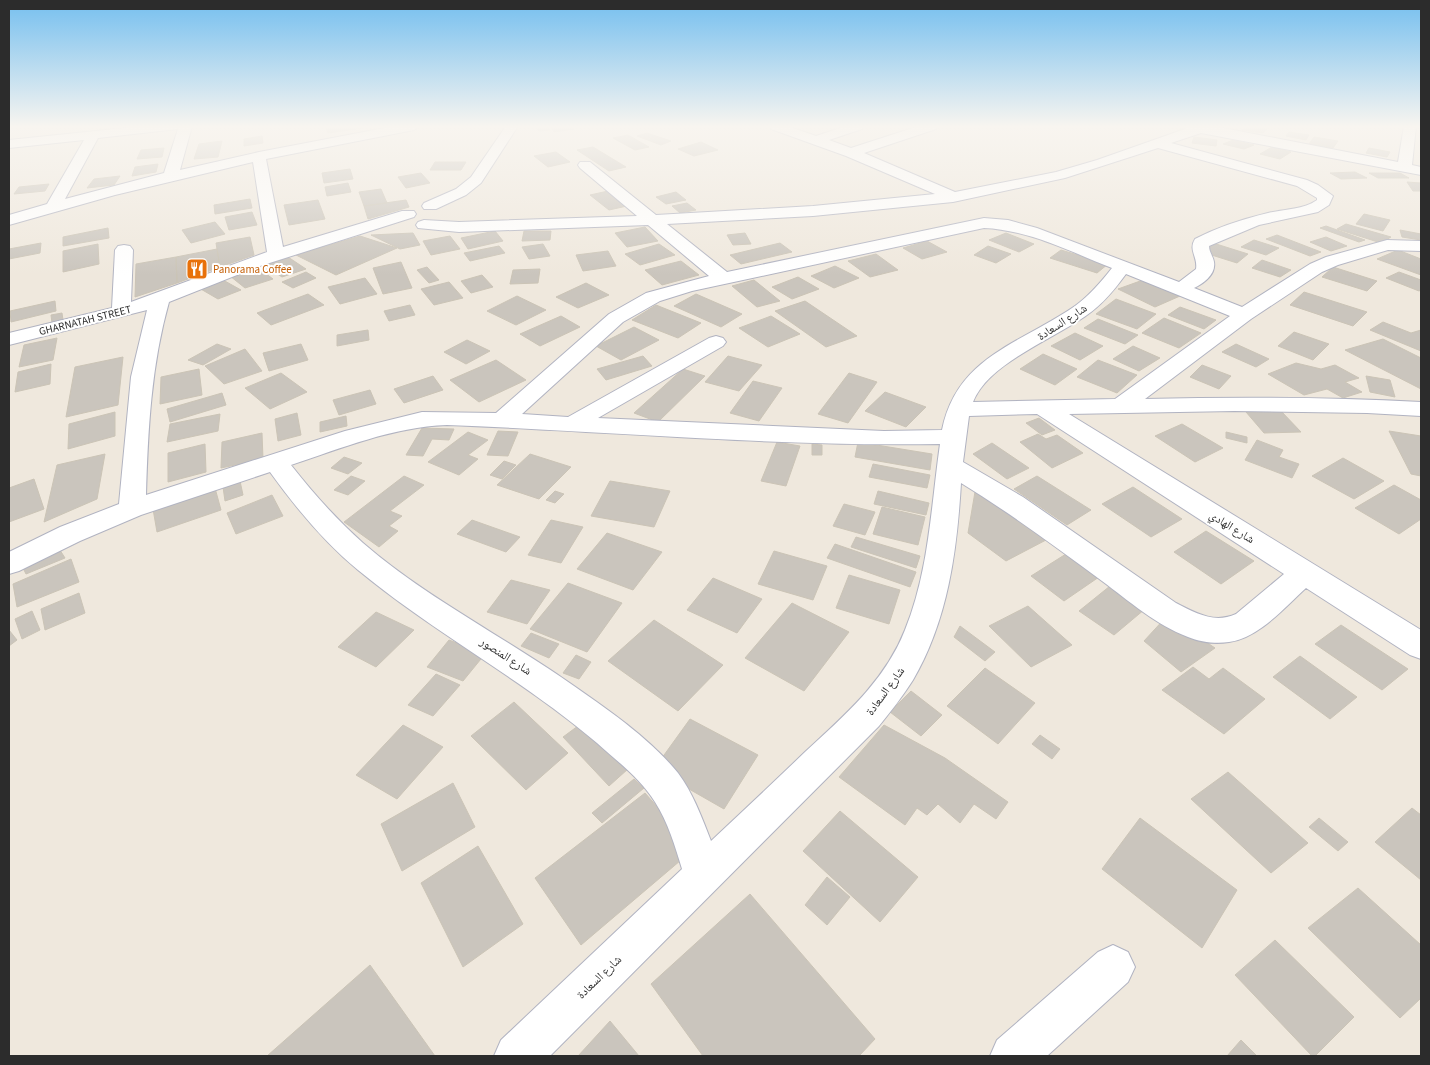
<svg xmlns="http://www.w3.org/2000/svg" width="1430" height="1065" viewBox="0 0 1430 1065" font-family="'Source Sans 3','Noto Naskh Arabic',sans-serif">
<style>
.building{fill:#cac5bd;stroke:#cbc4b6}
.lines{fill:none;stroke-linecap:round;stroke-linejoin:round}
.minor-casing{stroke:#b1b3c1;stroke-width:2}
.minor{fill:#fff;fill-rule:evenodd}
.labels{text-anchor:middle;stroke-width:4;stroke-linejoin:round;paint-order:stroke}
.far-food-label{font-size:11px;fill:#c56008;stroke:#fff;text-anchor:start}
.far-street-label{font-size:11px;fill:#2c2c2c;stroke:#fff}
.street-label{font-size:12px;fill:#2c2c2c;stroke:#fff}
</style>
<rect width="100%" height="100%" fill="#efe8dd"/>
<!-- building -->
<path class="building" d="M325 126H361L363 128 328 133Z
M535 126H548L550 130 539 131Z
M550 126H571L574 129 554 132Z
M1246 126H1256L1268 128 1263 133 1242 130Z
M1289 132 1309 135 1306 140 1286 136Z
M647 133 671 141 661 145 637 136Z
M628 135 649 147 635 150 613 138Z
M262 136 263 143 244 146V139Z
M1194 137 1217 140 1216 146 1192 143Z
M1314 137 1338 141 1333 148 1309 144Z
M1233 140 1254 145 1244 149 1223 144Z
M222 141 218 157 194 159 199 144Z
M701 142 718 150 694 156 678 149Z
M593 147 626 167 609 171 577 150Z
M1272 147 1291 152 1280 159 1260 154Z
M164 148 162 157 137 159 141 150Z
M1369 148 1390 152 1387 157 1366 153Z
M556 152 570 162 548 167 534 156Z
M435 162H466L461 170H430Z
M158 164 156 172 132 176 135 167Z
M350 169 353 179 324 183 322 173Z
M1355 172 1367 178 1341 179 1330 173Z
M421 173 430 183 406 188 398 177Z
M1369 173H1400L1409 178H1378Z
M120 176 114 185 87 188 94 179Z
M1407 182 1421 183V191H1413Z
M348 183 351 192 327 196 325 187Z
M49 184 45 191 14 194 19 187Z
M381 189 387 203 364 206 359 192Z
M608 191 627 206 609 210 590 195Z
M676 192 686 200 666 204 656 197Z
M250 199 252 208 215 214 214 205Z
M318 200 325 219 289 225 284 205Z
M406 200 409 207 368 219 364 206Z
M687 203 696 210 680 213 672 206Z
M252 212 257 225 229 230 225 217Z
M1364 214 1390 220 1383 231 1356 224Z
M215 222 225 234 191 243 182 230Z
M1346 224 1391 237 1381 243 1337 229Z
M1326 226 1365 240 1359 242 1320 228Z
M645 227 658 241 627 247 615 233Z
M108 228 109 238 63 246V237Z
M1400 230 1421 234V240L1402 237Z
M495 231 503 241 468 249 461 238Z
M524 231H551L550 240 522 241Z
M413 233 420 245 400 249 371 235Z
M745 233 751 244 733 245 727 235Z
M1006 233 1034 244 1019 252 989 240Z
M1277 235 1321 252 1310 256 1266 239Z
M360 236 397 248 336 275 296 255Z
M450 236 460 249 431 255 423 241Z
M250 237 254 255 220 267 216 243Z
M1326 237 1347 246 1331 251 1310 242Z
M1254 240 1279 248 1266 255 1241 247Z
M927 241 947 252 922 259 903 248Z
M41 243 40 253 9 259V249Z
M780 243 792 252 741 264 730 255Z
M1213 243 1248 254 1237 263 1202 252Z
M98 244 99 264 63 272V251Z
M543 244 550 256 529 259 522 247Z
M659 244 675 255 640 265 625 254Z
M499 246 505 253 470 261 464 253Z
M988 246 1011 254 996 263 974 255Z
M217 249 220 267 177 283 176 257Z
M1061 250 1108 264 1097 273 1050 258Z
M1398 250 1421 259V275L1377 259Z
M608 251 616 266 583 271 576 255Z
M876 254 898 270 870 277 848 261Z
M176 257 177 283 135 297 136 264Z
M288 257 306 269 282 277 264 265Z
M1262 260 1291 270 1280 277 1252 268Z
M681 261 699 275 662 285 645 270Z
M401 262 412 288 383 294 373 268Z
M835 266 859 278 834 288 811 276Z
M257 267 273 279 245 288 230 276Z
M427 267 439 280 429 283 417 270Z
M1333 267 1377 281 1367 291 1322 277Z
M540 269 538 283 510 284 513 270Z
M306 272 316 278 293 288 282 282Z
M1399 272 1421 280V290L1419 291 1386 278Z
M482 275 493 287 471 293 461 281Z
M798 277 819 289 792 299 772 287Z
M365 278 377 294 340 304 328 287Z
M223 280 241 290 218 299 199 288Z
M754 280 780 301 757 307 732 286Z
M1143 280 1180 296 1155 307 1118 289Z
M449 282 463 298 434 305 421 289Z
M586 283 609 295 578 308 556 297Z
M1304 292 1367 312 1353 326 1290 305Z
M308 294 324 305 271 325 257 313Z
M696 294 742 314 721 327 674 306Z
M517 296 546 310 516 325 487 311Z
M1116 299 1156 314 1137 329 1096 314Z
M55 301 56 311 11 322 10 311Z
M805 301 857 336 826 347 775 311Z
M410 305 415 315 389 321 384 311Z
M656 305 701 323 678 338 632 320Z
M1180 307 1216 320 1204 329 1168 315Z
M62 313 63 320 52 323 51 315Z
M561 316 580 327 540 346 520 334Z
M771 316 800 334 768 347 739 328Z
M1164 318 1201 333 1179 348 1142 333Z
M1098 319 1138 335 1125 344 1084 328Z
M1383 322 1411 333 1421 330V351L1370 330Z
M634 327 659 340 621 360 596 346Z
M368 330 369 340 337 346V335Z
M1294 332 1329 344 1313 360 1278 346Z
M1075 333 1103 346 1080 360 1051 346Z
M57 338 53 360 19 367 24 345Z
M1383 339 1421 358V389L1345 350Z
M467 340 490 351 466 364 444 352Z
M217 344 231 349 203 365 188 360Z
M301 344 308 360 269 371 263 353Z
M1236 344 1269 359 1256 367 1222 352Z
M1133 346 1160 358 1139 371 1113 359Z
M245 349 262 371 224 384 205 366Z
M1043 354 1077 369 1055 385 1020 369Z
M643 356 652 366 606 380 597 369Z
M728 356 762 365 739 391 705 382Z
M123 357 118 405 66 417 75 367Z
M496 360 526 380 479 402 450 380Z
M1098 360 1137 375 1117 393 1077 377Z
M1296 363 1321 369 1335 365 1359 378 1345 382 1362 392 1343 398 1327 389 1304 395 1268 374Z
M51 364 50 384 15 392 18 372Z
M1202 365 1231 376 1219 389 1190 377Z
M199 369 202 395 160 404 161 377Z
M683 369 705 376 658 422 634 413Z
M281 373 307 392 270 409 245 388Z
M849 373 877 382 848 423 818 414Z
M433 376 443 390 404 403 394 389Z
M1366 376 1390 380 1395 397 1370 392Z
M753 381 782 388 759 421 730 413Z
M370 390 376 404 339 415 333 400Z
M885 392 926 407 906 427 865 411Z
M222 393 226 405 170 422 167 409Z
M1281 411 1301 432 1264 433 1246 412Z
M115 412V436L68 449 69 424Z
M297 413 301 435 278 441 275 419Z
M220 414 218 431 167 442 170 424Z
M346 416 347 426 320 432V422Z
M1039 418 1055 430 1042 435 1026 423Z
M1182 424 1223 448 1195 462 1155 436Z
M422 428 454 429 449 440 432 439 423 456 406 455Z
M498 431 518 432 508 456 487 455Z
M1389 431 1421 436V476L1411 474Z
M468 432 488 440 468 455 478 459 459 475 428 462Z
M1226 432 1247 437V443L1226 438Z
M262 433 263 459 221 468 222 442Z
M1038 434 1046 439 1057 435 1083 453 1052 468 1020 442Z
M1257 440 1283 450 1279 457 1299 464 1292 478 1245 460Z
M777 442 800 446 786 486 761 481Z
M858 442 932 454 930 470 855 457Z
M992 443 1029 468 1007 479 973 454Z
M205 444 206 472 168 482V453Z
M812 444 822 445V455H812Z
M105 454 97 499 44 522 57 465Z
M530 454 571 467 539 499 497 485Z
M344 457 362 463 348 474 331 468Z
M1343 458 1384 481 1354 499 1312 476Z
M504 461 516 465 502 479 490 475Z
M873 464 930 475 927 488 869 477Z
M351 476 365 481 348 495 334 490Z
M404 476 424 485 390 511 402 516 389 526 398 531 379 547 344 522Z
M1037 476 1091 510 1067 525 1014 489Z
M34 479 44 509 9 522V488Z
M240 481 243 495 225 501 223 487Z
M610 481 670 491 654 527 591 516Z
M1394 485 1421 500V519L1399 534 1355 508Z
M976 486 1046 540 1006 561 968 533Z
M1133 487 1182 519 1151 537 1102 504Z
M215 488 221 510 157 532 153 509Z
M555 491 564 494 555 503 546 500Z
M878 491 929 503 926 515 874 504Z
M272 495 283 516 236 534 227 513Z
M844 504 875 512 865 535 833 526Z
M882 507 925 517 918 545 873 534Z
M472 520 520 537 506 552 457 534Z
M551 520 583 527 561 563 528 555Z
M1206 531 1254 561 1221 584 1174 552Z
M607 533 662 552 633 590 577 569Z
M856 537 920 556 916 568 851 547Z
M835 544 916 572 910 587 827 558Z
M58 547 65 558 26 574 21 564Z
M774 551 827 566 813 600 758 584Z
M1066 554 1099 577 1064 601 1031 576Z
M71 559 79 582 17 607 13 584Z
M849 575 900 590 889 624 836 608Z
M713 578 762 599 737 633 687 610Z
M511 580 550 590 527 624 487 612Z
M568 583 622 603 587 652 530 629Z
M1110 586 1145 609 1114 635 1079 611Z
M79 593 85 613 45 630 41 609Z
M792 603 849 632 804 691 745 658Z
M1028 606 1072 645 1031 667 989 626Z
M32 611 40 630 22 639 15 619Z
M376 612 414 630 376 667 338 647Z
M1167 616 1215 648 1181 672 1144 641Z
M654 620 723 665 678 711 608 661Z
M1341 625 1408 669 1382 690 1315 644Z
M960 626 995 652 985 661 954 637Z
M9 630 17 640 9 646Z
M531 633 559 644 549 658 521 646Z
M449 640 485 654 463 681 427 667Z
M576 655 591 662 579 679 563 673Z
M1300 656 1357 697 1330 719 1273 677Z
M1193 667 1209 679 1223 668 1265 699 1224 734 1162 690Z
M985 668 1035 703 998 744 947 706Z
M436 674 460 685 433 716 408 705Z
M911 691 942 715 921 736 890 712Z
M514 702 568 753 526 790 471 736Z
M690 719 758 755 724 809 654 769Z
M582 723 628 769 609 786 563 737Z
M403 725 443 747 397 799 356 775Z
M884 725 945 758 1008 802 996 819 974 804 960 823 938 804 927 815 917 808 905 825 839 777Z
M1040 735 1060 749 1052 759 1032 744Z
M1228 772 1308 843 1271 873 1191 799Z
M634 779 644 788 602 823 592 813Z
M453 783 475 827 402 871 381 824Z
M645 793 694 849 581 945 535 878Z
M1412 808 1421 815V880L1375 842Z
M840 811 918 877 880 922 803 851Z
M1140 818 1237 890 1202 948 1102 869Z
M1319 818 1348 842 1338 851 1309 827Z
M478 846 523 924 463 967 421 883Z
M827 877 850 897 827 925 805 905Z
M1358 888 1421 945V998L1400 1018 1308 928Z
M750 894 875 1039 859 1056H703L651 984Z
M1275 940 1354 1017 1315 1056H1312L1235 975Z
M370 965 435 1056H267Z
M610 1021 639 1056H578Z
M1241 1040 1257 1056H1227Z"/>
<g class="lines">
<!-- minor casing -->
<g class="minor-casing">
<path id="minor" d="M144 126H192L180 170 259 152 395 126H420L414 130 266 159 283 247 402 211H414L416 214 414 217 257 267 169 302C151 366 148 430 146 495L345 431 422 412 496 413 609 314 646 293 709 276 648 225 459 232 418 228 416 225 418 222 424 220 459 222 637 216 580 168 578 165 580 162H590L656 215 813 206 935 194 846 156 771 129 770 126H787L816 136 846 126H863L862 129 829 140 851 148 919 126H937L936 129 864 153 955 192 1056 172 1097 160 1185 129 1181 126H1213L1398 162 1404 126H1416L1412 165 1421 167V175L1201 133 1171 143 1307 180 1318 185 1333 196 1329 205 1318 212 1259 225 1209 246C1209 252 1213 256 1214 262 1216 274 1204 283 1194 288L1242 307 1310 264 1326 257 1387 240 1421 241V251L1388 250 1338 265 1322 272 1251 319 1145 399C1237 397 1329 397 1421 402V416L1367 413 1234 411 1069 414 1421 630V659L1410 655 1306 588C1285 607 1259 638 1229 642 1216 644 1200 642 1188 637 1156 625 1129 601 1102 581 1056 547 1010 513 961 483 957 551 948 620 913 680 903 696 891 711 879 726L550 1056H494L501 1040 682 869C675 846 668 822 655 802 641 779 617 761 597 743 522 679 434 633 358 570 324 542 296 508 270 472L141 515 80 541 19 571 9 574V552L60 527 119 504 131 377 147 310 9 345V333L112 308 115 250 118 246 124 245 130 246 133 250 131 302 267 252 253 162 115 195 9 225V215L47 204 84 140 9 148V140ZM178 129 164 173 65 199 98 138ZM1158 148 1297 186 1317 198V200C1303 210 1284 209 1268 213 1243 219 1218 227 1195 239 1188 250 1198 257 1196 269L1179 282 1037 228 1008 220 984 218 727 272 667 224 813 216 953 202 1065 178ZM984 228C1029 230 1071 252 1112 268 1101 282 1089 296 1075 306 1020 344 957 356 942 430L884 431 598 418 723 346 726 342 723 338 716 336 709 338 568 417 522 414 623 322 660 301 692 291ZM1126 274 1230 316 1115 399 973 402C988 363 1054 339 1087 315 1103 304 1115 289 1126 274ZM1037 414 1284 574 1236 614C1214 624 1196 613 1176 603L1023 497 963 462 969 416ZM447 425C611 431 775 447 940 444 931 507 929 571 905 630 885 681 844 716 805 752 774 782 743 811 711 841 702 818 693 793 678 773 648 736 600 704 561 677 495 632 423 595 363 543 336 519 313 493 291 465 342 448 393 427 447 425Z
M506 126H518L481 183 466 195 436 209H424L422 206 424 203 456 189 471 177Z
M1113 945 1128 952 1135 967 1128 982 1047 1056H990L997 1040 1098 952Z"/>
</g>
<!-- minor -->
<use href="#minor" class="minor"/>
</g>
<!-- sky -->
<linearGradient id="sky" x2="0" y2="1"><stop stop-color="#75bfef"/><stop offset="0.46" stop-color="#f8f5f0"/><stop offset="1" stop-color="#f8f5f0" stop-opacity="0"/></linearGradient>
<rect width="1430" height="275" fill="url(#sky)"/>
<!-- icons -->
<defs>
<g id="restaurant-square" transform="scale(1.125)"><rect x="-9" y="-9" width="18" height="18" rx="4" fill="#e8710a" stroke="#fff"/><path d="M-5-6h1v4h1v-4h1v4h1v-4h1v5L-1.5 .5V6h-2V.5L-5-1ZM5-6V6H3V1.5H1.5Q1.5-4 5-6Z" fill="#fff"/></g>
</defs>
<g fill-rule="evenodd">
<use href="#restaurant-square" x="197" y="269"/>
</g>
<g class="labels">
<!-- far-food labels -->
<g class="far-food-label">
<text x="213" y="273">Panorama Coffee</text>
</g>
<!-- far-street labels -->
<g class="far-street-label">
<text transform="translate(85 320) rotate(-14)" y="4">GHARNATAH STREET</text>
</g>
<!-- street labels -->
<g class="street-label">
<text transform="translate(1062 322) rotate(-33)" y="4">شارع السعادة</text>
<text transform="translate(1232 527) rotate(32)" y="4">شارع الهادي</text>
<text transform="translate(506 656) rotate(33)" y="4">شارع المنصور</text>
<text transform="translate(885 691) rotate(-54)" y="4">شارع السعادة</text>
<text transform="translate(599 977) rotate(-44)" y="4">شارع السعادة</text>
</g>
</g>
<!-- border -->
<rect width="1430" height="1065" fill="none" stroke="#2c2c2c" stroke-width="20"/>
</svg>
